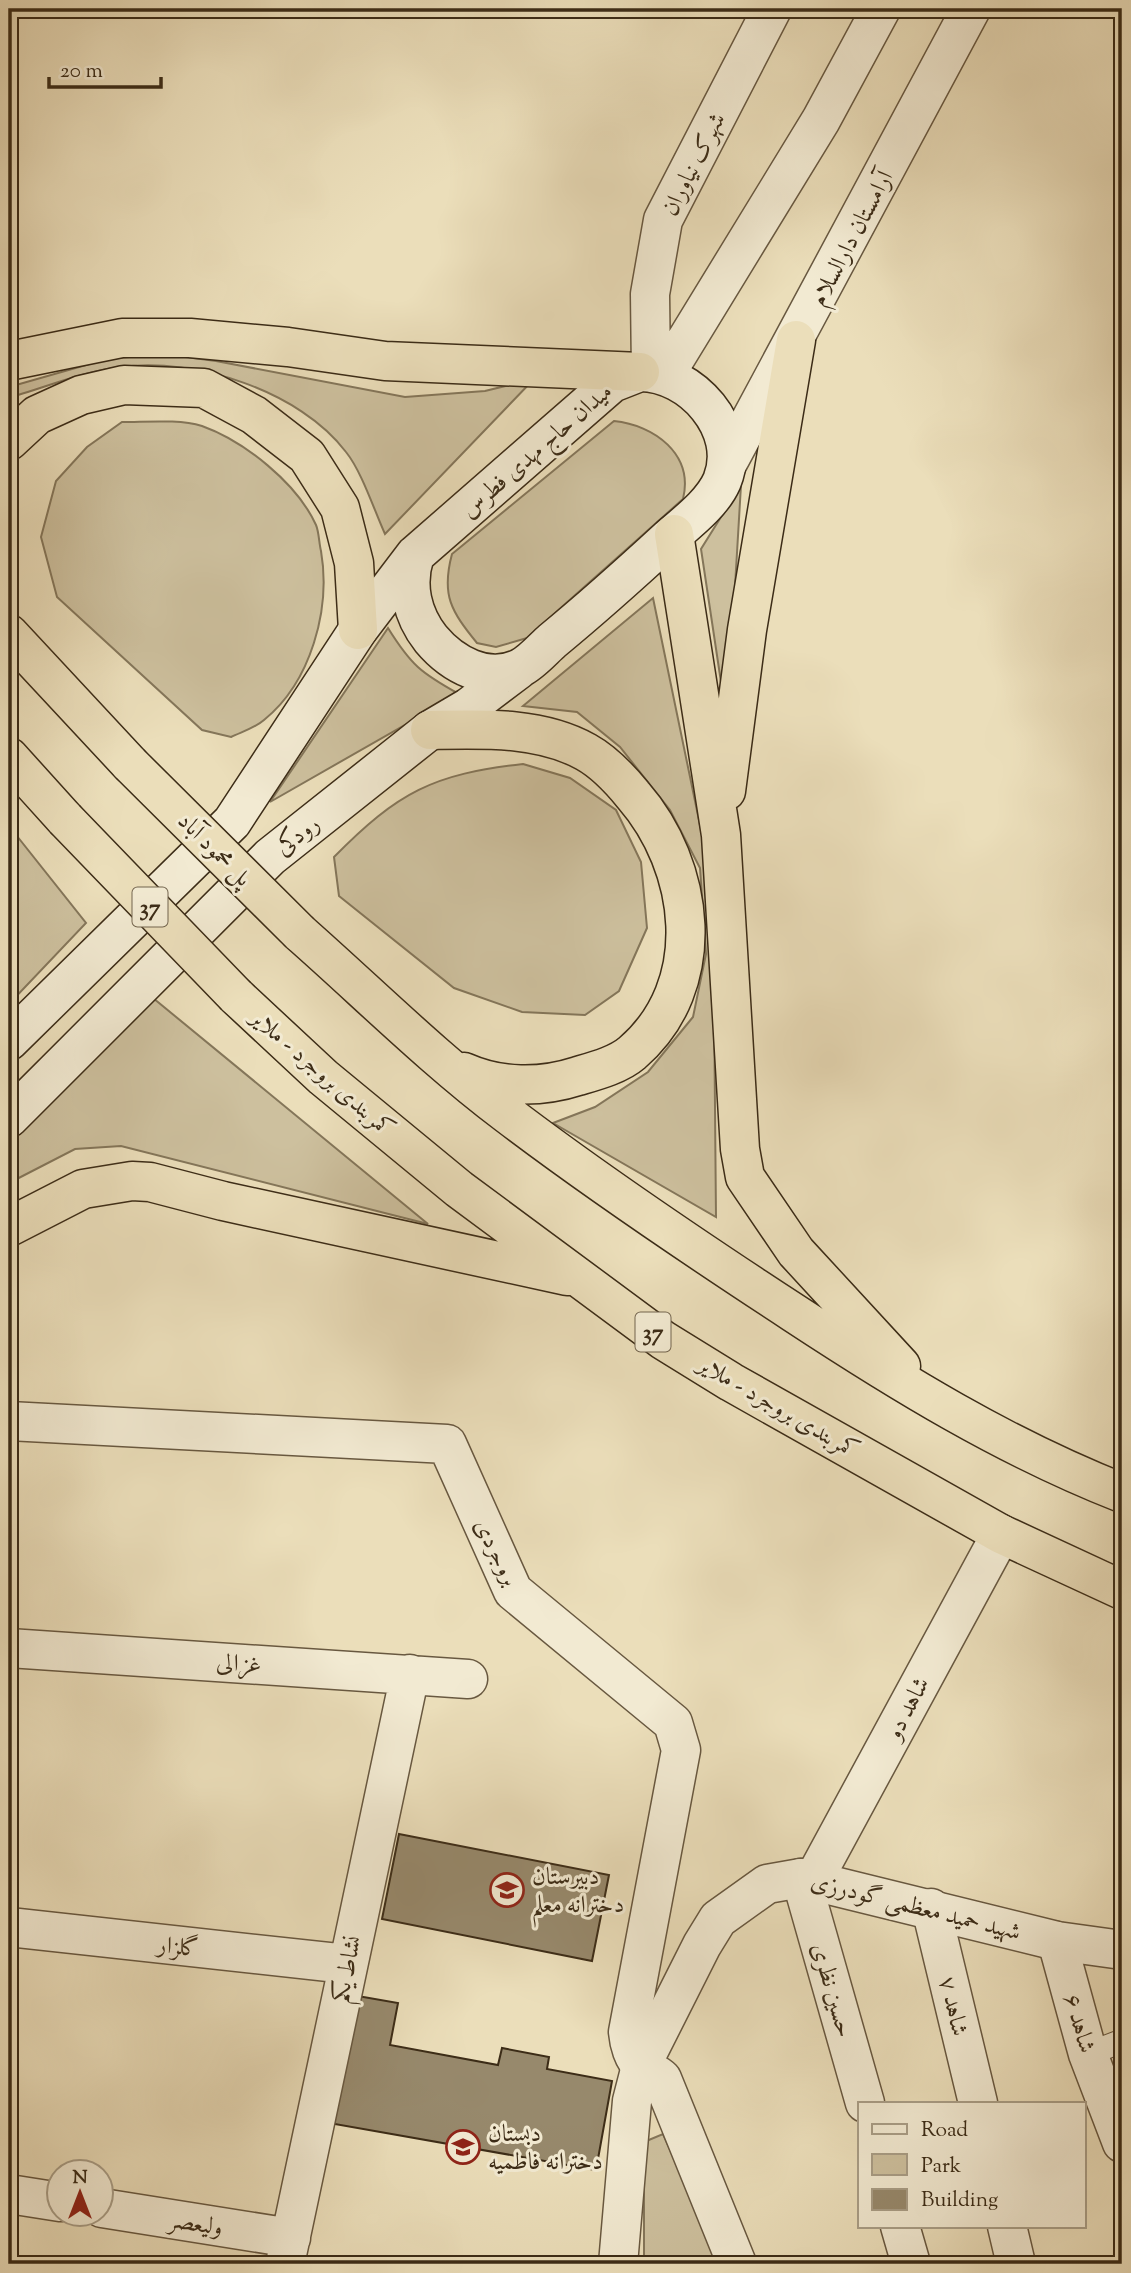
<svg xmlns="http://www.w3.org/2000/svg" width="1131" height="2273" viewBox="0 0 1131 2273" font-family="'Sorts Mill Goudy',Amiri,serif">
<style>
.green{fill:#cdc09e;stroke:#84765a;stroke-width:2}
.building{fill:#97896c;stroke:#3c2c17;stroke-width:2}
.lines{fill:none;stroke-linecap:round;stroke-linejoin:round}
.service-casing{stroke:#685840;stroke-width:25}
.minor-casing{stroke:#685840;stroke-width:41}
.tertiary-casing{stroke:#685840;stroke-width:41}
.secondary-casing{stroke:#3c2c17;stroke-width:41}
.trunk-casing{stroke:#3c2c17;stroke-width:41}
.service{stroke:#f2ead2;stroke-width:23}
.minor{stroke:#f2ead2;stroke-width:38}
.tertiary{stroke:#f2ead2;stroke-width:38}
.secondary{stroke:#f2ead2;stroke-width:38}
.trunk{stroke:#ebdeba;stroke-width:38}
.trunk-bridge-casing{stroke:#3c2c17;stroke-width:41;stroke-linecap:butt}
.trunk-bridge{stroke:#ebdeba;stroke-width:38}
.labels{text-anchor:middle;stroke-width:6;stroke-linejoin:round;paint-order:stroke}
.shield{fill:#f2ead2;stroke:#73654f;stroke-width:2}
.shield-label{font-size:23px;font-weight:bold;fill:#3c2c17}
.street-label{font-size:24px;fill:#3c2c17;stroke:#f2ead2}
.poi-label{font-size:24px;fill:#3c2c17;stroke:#f2ead2;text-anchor:start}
</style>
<rect width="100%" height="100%" fill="#ebdeba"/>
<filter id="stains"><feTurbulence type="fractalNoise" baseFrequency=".00286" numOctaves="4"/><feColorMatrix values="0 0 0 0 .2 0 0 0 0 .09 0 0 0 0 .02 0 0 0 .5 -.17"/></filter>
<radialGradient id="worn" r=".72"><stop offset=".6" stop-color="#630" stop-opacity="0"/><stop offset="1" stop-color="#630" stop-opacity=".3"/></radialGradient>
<!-- green -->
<path class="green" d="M162 354 216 361 405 397 485 391 534 379 385 534C374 510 362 472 346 452 300 391 195 357 121 367 86 371 51 385 18 395L9 403V387L107 359Z
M614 421C654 425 694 454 683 499L527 638 496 647 477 643C451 611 441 595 452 554Z
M122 422C147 422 179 419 202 426 244 441 297 483 316 525 319 532 319 543 321 551 331 609 311 682 264 720 255 728 241 732 231 737L202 730 57 597 41 537 56 481 87 447Z
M741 485 727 722 701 549Z
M653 598 713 888 716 1217 553 1123 595 1107 648 1072 693 1017 706 954 700 868 670 810 620 747 577 712 523 706Z
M388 628C411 665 421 673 459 694L270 802Z
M523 764 570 778 616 810 641 862 647 928 619 991 585 1015 522 1012 454 988 339 896 334 857C398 792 433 774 523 764Z
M9 826 86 923 9 1004Z
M153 998 428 1224 121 1146 75 1149 9 1183V1139Z
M663 2134 722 2264H644V2142Z"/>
<!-- building -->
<path class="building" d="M399 1834 609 1875 592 1961 382 1919Z
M352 1995 398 2003 390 2045 498 2065 502 2048 549 2057 547 2069 612 2081 596 2170 329 2123Z
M312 2257 351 2264H310Z"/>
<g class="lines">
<!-- service casing -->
<g class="service-casing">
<path id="service" d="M1088 2054 1122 2041"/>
</g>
<!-- minor casing -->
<g class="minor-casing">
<path id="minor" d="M9 1421 447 1444 513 1591 673 1723 681 1750 628 2032C629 2043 633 2059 642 2066 648 2072 655 2072 662 2079L737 2264
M9 1648 468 1679
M801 1878 865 2103
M813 1881 1001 1534
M931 1908 978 2103
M9 1927 347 1964
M1057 1941 1088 2054 1122 2143
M9 2194 60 2202
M102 2208 291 2238
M900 2226 911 2264
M1007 2226 1016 2264
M285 2264 410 1674"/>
</g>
<!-- tertiary casing -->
<g class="tertiary-casing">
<path id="tertiary" d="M651 372 650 294 663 220 772 9
M665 375 821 120 881 9
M727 464 971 9
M618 2264 632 2101 641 2066 702 1945 718 1919 767 1884 801 1878 1057 1941 1122 1950"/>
</g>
<!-- secondary casing -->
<g class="secondary-casing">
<path id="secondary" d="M640 372C691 372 743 429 722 481 712 504 686 523 668 539 630 574 592 608 552 641 543 649 531 663 520 668 487 684 452 664 431 639 412 615 405 585 415 555L612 383Z
M9 1041 232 822 358 630 415 555
M9 1118 270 857 430 730 469 707 518 670"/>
</g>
<!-- trunk casing -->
<g class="trunk-casing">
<path id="trunk" d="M9 361 122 338H190L288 347 385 361 640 372
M9 441 37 415 81 395 124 385 204 388 254 415 307 456 340 508 354 563 358 630
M674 534 721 835 740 1149 745 1177 796 1252 901 1366
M9 634 130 764
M430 730C481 729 540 726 586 752 604 762 620 779 633 795 695 866 711 985 632 1053 618 1065 595 1071 578 1076 541 1088 500 1088 464 1072
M9 757 65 819
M726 791 747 630 796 340
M300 933C368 993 434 1059 507 1114 599 1184 696 1249 794 1313 899 1382 1005 1447 1122 1493
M236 996 323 1077 459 1189 663 1340 731 1382 1001 1534 1122 1590
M9 1227 83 1189 132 1181 150 1182 223 1201 567 1276"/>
</g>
<!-- service -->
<use href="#service" class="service"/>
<!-- minor -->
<use href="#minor" class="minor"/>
<!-- tertiary -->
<use href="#tertiary" class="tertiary"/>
<!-- secondary -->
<use href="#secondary" class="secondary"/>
<!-- trunk -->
<use href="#trunk" class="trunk"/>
<!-- trunk-bridge casing -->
<g class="trunk-bridge-casing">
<path id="trunk-bridge" d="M130 764 300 933
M65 819 236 996"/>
</g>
<!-- trunk-bridge -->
<use href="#trunk-bridge" class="trunk-bridge"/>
</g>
<!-- icons -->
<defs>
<g id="school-ring" transform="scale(1.75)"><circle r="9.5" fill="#f2ead2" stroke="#8f2418" stroke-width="1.5"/><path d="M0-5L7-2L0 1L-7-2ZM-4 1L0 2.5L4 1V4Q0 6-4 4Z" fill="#8f2418"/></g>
</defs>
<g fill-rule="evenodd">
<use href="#school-ring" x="507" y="1890"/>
<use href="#school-ring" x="463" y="2147"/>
</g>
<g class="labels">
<!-- shield labels -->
<g class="shield">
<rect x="132.5" y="887.5" width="35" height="39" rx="5"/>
<rect x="635.5" y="1312.5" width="35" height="39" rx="5"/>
</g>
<g class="shield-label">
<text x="150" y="915">37</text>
<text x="653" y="1340">37</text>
</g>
<!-- street labels -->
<g class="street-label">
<text transform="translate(693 164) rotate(-63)" y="8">شهرک نیاوران</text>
<text transform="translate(851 238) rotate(-62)" y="8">آرامستان دارالسلام</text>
<text transform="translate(536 450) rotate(-41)" y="8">میدان حاج مهدی فطرس</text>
<text transform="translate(297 835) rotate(-38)" y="8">رودکی</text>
<text transform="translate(215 849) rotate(45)" y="8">پل محمود آباد</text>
<text transform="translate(323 1073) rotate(41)" y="8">کمربندی بروجرد - ملایر</text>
<text transform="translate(779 1407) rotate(30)" y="8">کمربندی بروجرد - ملایر</text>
<text transform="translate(497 1552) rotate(64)" y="8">بروجردی</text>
<text transform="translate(239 1663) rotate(4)" y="8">غزالی</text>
<text transform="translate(907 1708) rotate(-62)" y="8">شاهد دو</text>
<text transform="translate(916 1906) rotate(14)" y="8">شهید حمید معظمی گودرزی</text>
<text transform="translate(178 1946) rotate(6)" y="8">گلزار</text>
<text transform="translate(346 1969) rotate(-78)" y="8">نشاط یکم</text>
<text transform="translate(833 1990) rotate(74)" y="8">حسین نظری</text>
<text transform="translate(954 2006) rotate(77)" y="8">شاهد ۷</text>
<text transform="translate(1080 2023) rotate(74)" y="8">شاهد ۶</text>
<text transform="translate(196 2223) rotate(9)" y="8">ولیعصر</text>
</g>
<!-- poi labels -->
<g class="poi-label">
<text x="532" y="1884">دبیرستان<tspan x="532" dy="28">دخترانه معلم</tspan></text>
<text x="488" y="2141">دبستان<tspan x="488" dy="28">دخترانه فاطمیه</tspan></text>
</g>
</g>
<!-- margin -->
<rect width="1131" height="2273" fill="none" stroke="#ebdeba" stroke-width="35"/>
<rect x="10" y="10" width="1110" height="2252" fill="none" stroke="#3c2c17" stroke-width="3.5"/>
<rect x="18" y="18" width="1096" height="2238" fill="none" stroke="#3c2c17" stroke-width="2"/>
<!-- legend -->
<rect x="858" y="2102" width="228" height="126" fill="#f2ead2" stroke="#a99e87" stroke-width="2"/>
<rect x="872" y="2124" width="35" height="10" fill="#f2ead2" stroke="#a99e87" stroke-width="2"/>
<text x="921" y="2136" font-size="21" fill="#3c2c17">Road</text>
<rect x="872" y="2154" width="35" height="21" fill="#cdc09e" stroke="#a99e87" stroke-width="2"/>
<text x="921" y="2172" font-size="21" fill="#3c2c17">Park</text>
<rect x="872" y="2189" width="35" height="21" fill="#97896c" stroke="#a99e87" stroke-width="2"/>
<text x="921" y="2206" font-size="21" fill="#3c2c17">Building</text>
<!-- north arrow -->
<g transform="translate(80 2193)"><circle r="33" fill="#f2ead2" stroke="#a99e87" stroke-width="2"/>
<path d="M0-5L12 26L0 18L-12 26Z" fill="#8f2418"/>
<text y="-10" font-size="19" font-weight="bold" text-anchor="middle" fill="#3c2c17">N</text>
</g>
<!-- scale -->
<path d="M49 77v10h112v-10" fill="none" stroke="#3c2c17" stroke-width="3.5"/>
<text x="60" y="77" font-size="21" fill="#3c2c17" stroke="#f2ead2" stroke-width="5" paint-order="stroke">20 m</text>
<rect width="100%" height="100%" filter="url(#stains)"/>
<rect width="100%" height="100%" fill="url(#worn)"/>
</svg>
